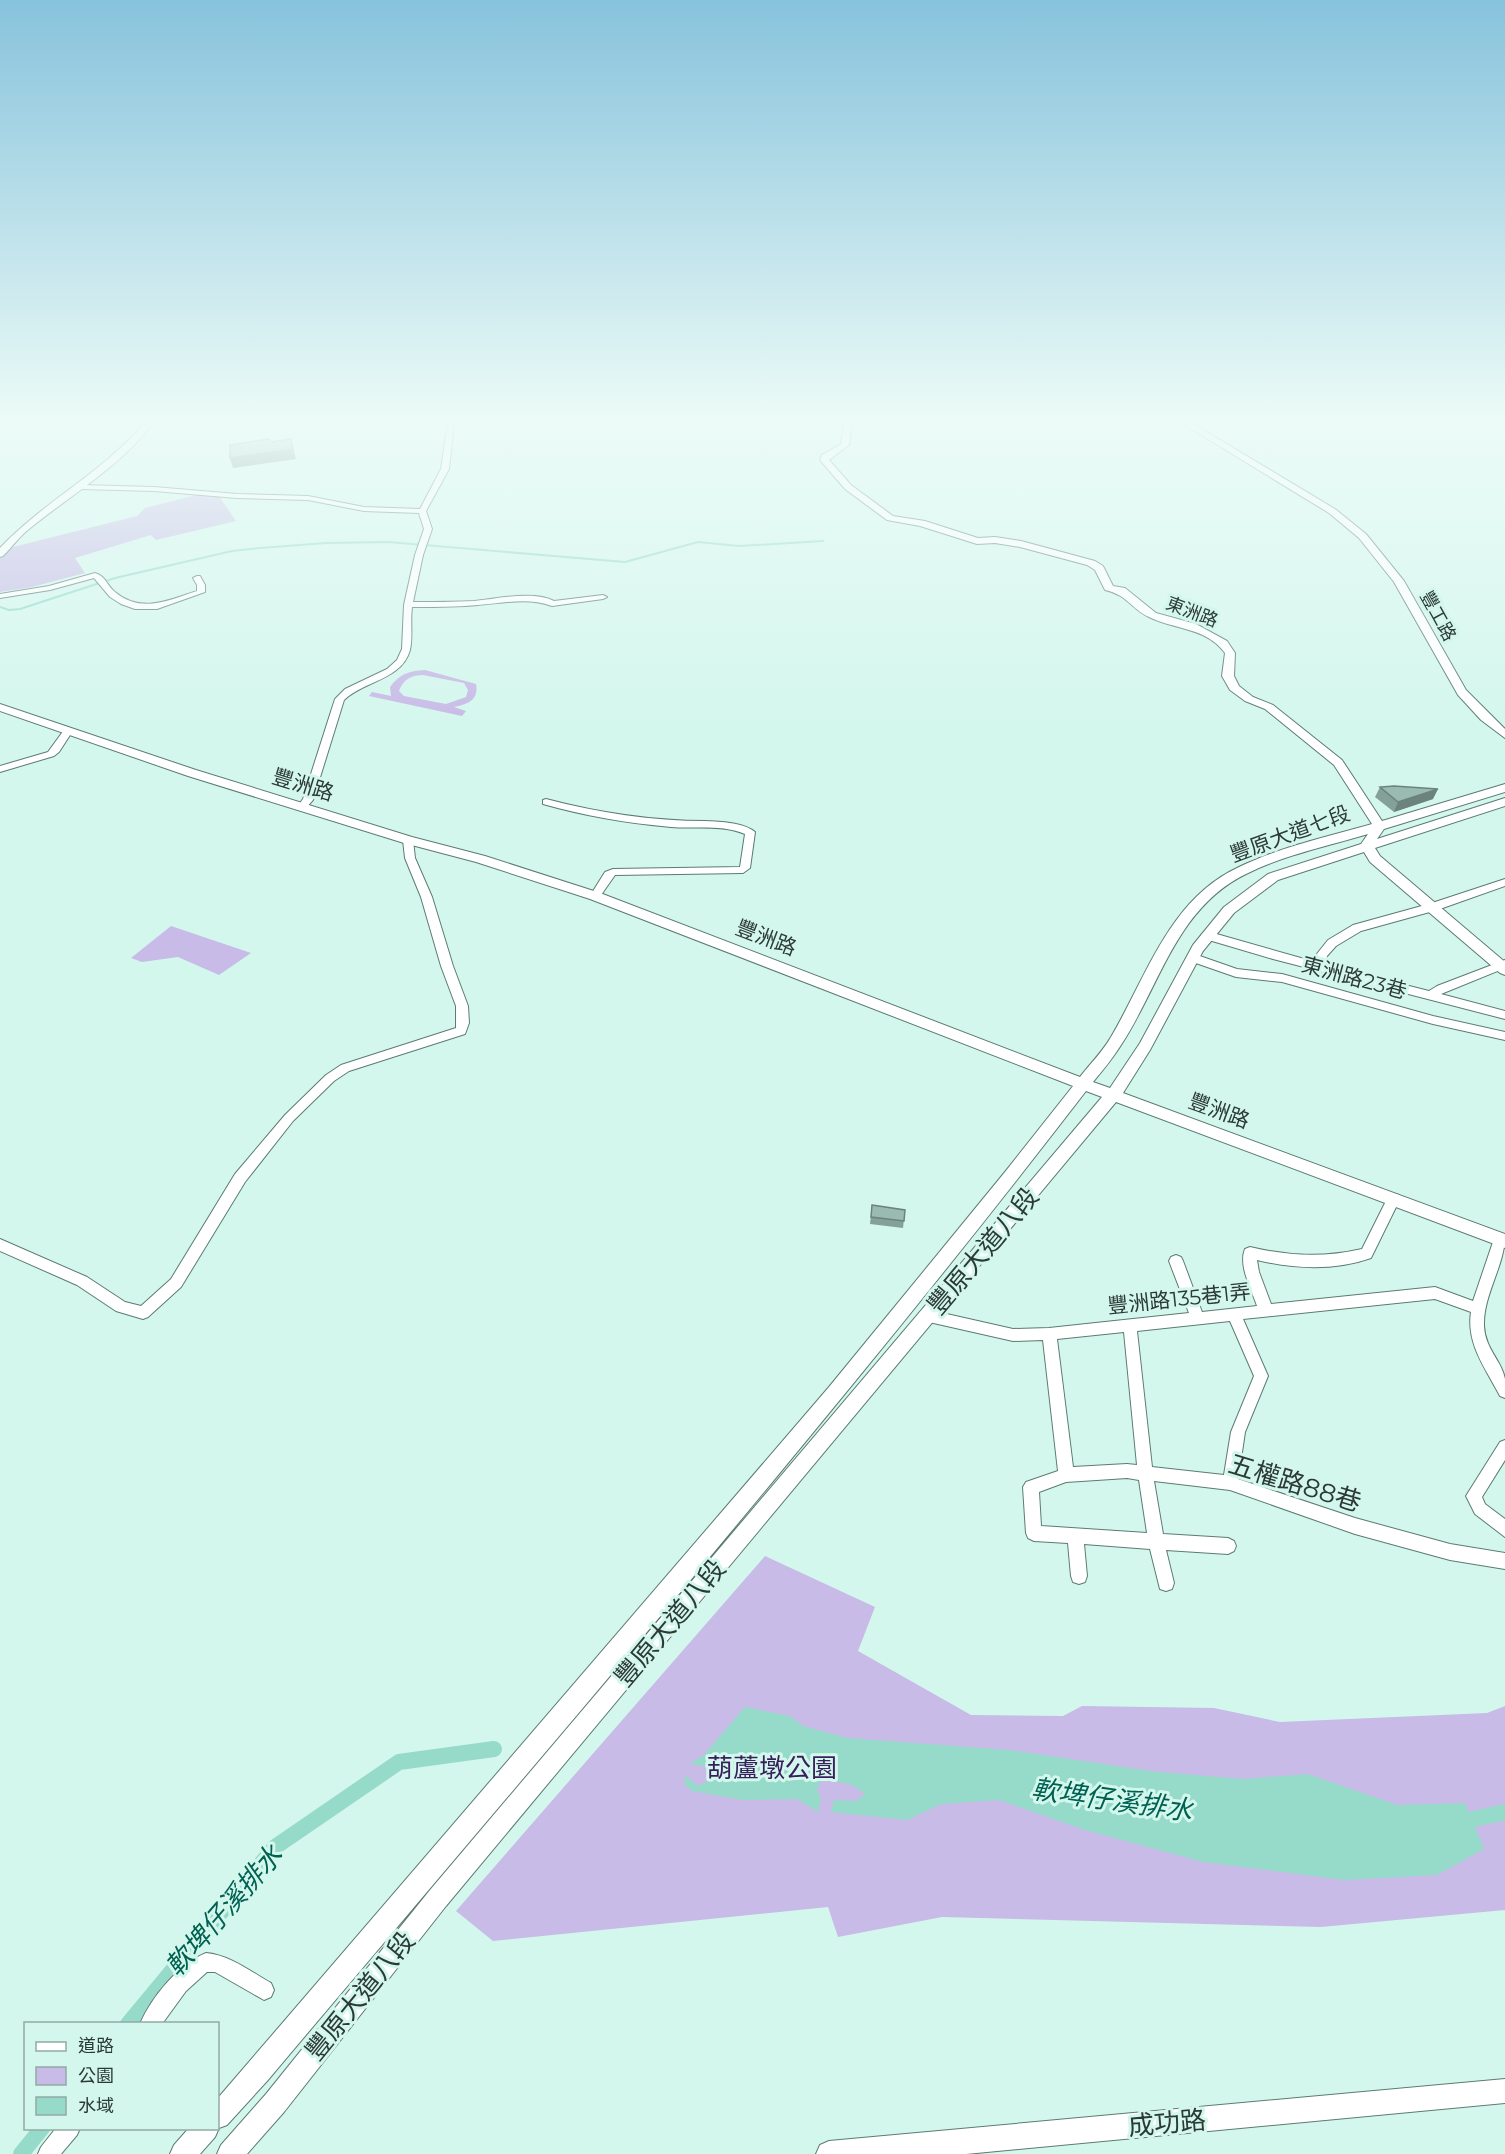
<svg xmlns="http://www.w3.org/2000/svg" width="1505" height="2154" viewBox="0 0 1505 2154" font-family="Montserrat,'Noto Sans TC',sans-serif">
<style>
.green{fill:#c8bbe7;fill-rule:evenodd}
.water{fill:#96dac9}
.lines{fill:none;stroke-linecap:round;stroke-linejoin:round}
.stream{stroke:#96dac9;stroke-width:2}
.canal{stroke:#96dac9;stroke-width:16}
.minor-casing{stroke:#5b7b73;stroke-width:2}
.tertiary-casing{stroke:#5b7b73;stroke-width:2}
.minor{fill:#fff;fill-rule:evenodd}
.tertiary{fill:#fff;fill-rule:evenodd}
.wall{fill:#84a199}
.shaded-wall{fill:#6c837d}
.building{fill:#9abbb2;stroke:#6c837d;stroke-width:1.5}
.labels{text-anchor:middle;stroke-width:6;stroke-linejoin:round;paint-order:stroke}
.far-street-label{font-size:18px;fill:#2c3a36;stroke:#d4f7ed}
.street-label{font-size:21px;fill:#2c3a36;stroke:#d4f7ed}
.near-street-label{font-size:26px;fill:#2c3a36;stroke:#d4f7ed}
.near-park-label{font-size:26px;fill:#371f5b;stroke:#d4f7ed}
.near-water-label{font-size:27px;font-style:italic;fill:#006152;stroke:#d4f7ed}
</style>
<rect width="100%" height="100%" fill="#d4f7ed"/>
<!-- green -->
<path class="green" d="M200 494 219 496 236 521 156 540 151 535 75 558 85 573 32 587 0 592V558L13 547 137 516 145 508Z
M425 670 476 684C479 700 468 704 454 707L466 711 462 716 369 696 372 692 391 696 390 687C400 674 408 671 425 670ZM423 675 464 683 468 690 466 697 446 704 404 696 399 691C403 679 412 675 423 675Z
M171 926 251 953 219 975 178 957 142 962 131 958Z
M765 1556 875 1607 858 1651 971 1715 1063 1716 1082 1706 1214 1708 1280 1722 1487 1713 1505 1706V1910L1321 1927 942 1917 838 1937 828 1907 493 1941 456 1911Z"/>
<!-- water -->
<path class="water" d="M745 1707 790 1716 803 1726 847 1738 1009 1750 1158 1772 1244 1779 1308 1774 1397 1805 1465 1803 1484 1849 1437 1875 1344 1880 1203 1862 1085 1830 999 1800 941 1804 907 1820 831 1812 834 1800 856 1801 865 1794C852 1782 838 1781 821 1781L817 1789 821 1799 818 1812 797 1799 743 1800 692 1791 685 1785V1775L698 1786 708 1781 710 1774 706 1767 690 1763 703 1756Z"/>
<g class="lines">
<!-- stream -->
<path class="stream" d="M0 607 9 610 20 609 115 578 232 551 260 548 326 543 388 542 625 562 698 542 739 546 823 541"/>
<!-- canal -->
<path class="canal" d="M1460 1822 1505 1812
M128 2024 275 1847 399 1762 494 1749
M21 2154 42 2128"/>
<!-- minor casing -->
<g class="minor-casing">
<path id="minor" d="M448 422H454L449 469 426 511 432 529 423 555 413 602C433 602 454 602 474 601 496 599 534 590 554 601L603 595 607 597 603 599 552 606C528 597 503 603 478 605 456 607 434 607 412 607 410 621 413 637 410 650 402 680 363 681 344 700L313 800 305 809H299L297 807 303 799 335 699 345 689 387 669 397 660 402 649 404 605 415 555 424 529 419 513 364 511 308 500 237 498 154 491 81 489 77 487 81 485 154 487 237 494 308 496 364 507 420 509 441 469Z
M95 573C106 576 107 586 115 592 141 614 169 600 197 591V585L193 578 197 576H200L205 585V592L157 609H135L121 604 110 597 94 578 50 590 0 598V594L49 586Z
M67 729 72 732 59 752 54 756 0 772V766L48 752 64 730Z
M546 799C599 813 652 821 706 821 721 822 743 822 755 832L750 868 743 873 615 875 599 898H591L590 896 605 872 613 869 740 867 745 834C721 824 695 829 671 827 627 823 585 816 543 804V800Z
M408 837 413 840 415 858 432 897 453 966 468 1006 469 1023 465 1034 349 1071 334 1081 293 1121 245 1182 181 1287 148 1317 143 1319 116 1311 77 1285 0 1251V1239L87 1277 125 1302 141 1306 171 1279 235 1174 285 1115 326 1075 341 1065 456 1028V1006L441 966 421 897 405 858 403 840Z
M1505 879V886L1437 910 1361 931 1336 946 1327 956 1326 965 1429 991 1437 986 1505 960V968L1441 994 1505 1011V1019L1273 959 1202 938 1201 935 1206 931 1315 962 1316 955 1328 940 1353 925 1429 904Z
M1194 954 1237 969 1282 974 1433 1016 1505 1032V1040L1433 1024 1282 982 1236 977 1190 961 1188 958Z
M1394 1194 1399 1195 1400 1199 1371 1258C1334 1271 1295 1269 1257 1260L1259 1272 1271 1304 1435 1287 1473 1301 1494 1239 1496 1235H1505C1505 1266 1483 1294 1484 1326 1485 1349 1502 1361 1505 1379 1505 1385 1505 1392 1505 1398L1500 1396C1486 1369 1466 1344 1471 1312L1435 1299 1243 1319 1268 1376 1245 1432 1238 1479 1355 1518 1450 1544 1505 1553V1569L1450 1560 1355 1534 1230 1490 1154 1481 1163 1534 1228 1538 1234 1541 1236 1546 1234 1551 1228 1554 1166 1550 1174 1583 1172 1589 1166 1591 1160 1589 1150 1549 1084 1544 1087 1576 1085 1582 1079 1584 1073 1582 1071 1576 1068 1543 1034 1541 1028 1538 1026 1533 1023 1487 1026 1482 1058 1471 1043 1340 1013 1341 929 1322 924 1320 922 1316 924 1312 929 1310 1013 1329 1049 1328 1189 1313 1169 1261 1171 1257 1176 1255 1181 1257 1183 1261 1202 1312 1257 1306C1252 1290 1238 1266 1245 1249L1250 1247C1288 1256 1323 1258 1362 1249L1389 1195ZM1230 1321 1254 1376 1231 1432 1224 1475 1152 1467 1137 1331ZM1124 1332 1137 1465 1127 1464 1073 1467 1057 1339ZM1127 1478 1139 1480 1147 1533 1041 1526 1039 1492 1066 1482Z
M1505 1440V1460L1482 1497 1485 1504 1505 1519V1537L1475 1514 1466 1496 1500 1442Z
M206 1953C230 1955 251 1972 271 1983L274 1990 271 1997 264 2000 215 1972H207L186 1991 162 2024H140C152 1996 179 1964 206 1953Z
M56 2128H80L77 2135 61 2154H38L41 2147Z"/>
</g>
<!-- tertiary casing -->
<g class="tertiary-casing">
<path id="tertiary" d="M145 422H154C121 466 72 494 29 529 20 536 12 547 3 556L0 557V548C44 501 104 472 145 422Z
M844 422H852L849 445 829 460 851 485 893 516 925 521 978 538 995 537 1021 541 1095 561 1103 566 1113 586 1125 588 1156 613 1196 624 1227 641 1235 653 1234 676 1239 686 1253 697 1273 705 1342 760 1382 821 1505 784V792L1384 829 1377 839 1505 798V806L1375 848 1380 856 1505 962V975L1500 973 1370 862 1364 852 1278 880 1234 913 1203 951 1150 1050 1123 1093 1505 1234V1248L1116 1102 446 1906 284 2112 247 2154H217L221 2145 266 2094 430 1890 1102 1097 1086 1091C825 1430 543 1753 268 2080L227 2125 219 2128 215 2137 200 2154H170L174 2145 189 2128H218V2098L829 1387 1005 1172 1073 1086 590 899 476 862 404 843 188 776 0 711V704L196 770 412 837 485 856 600 893 1080 1077C1090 1064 1103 1051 1111 1037 1146 978 1169 900 1237 868 1279 847 1327 837 1372 824L1334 765 1265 709 1245 701 1230 690 1222 676 1225 653C1206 627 1175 630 1149 617 1131 609 1128 595 1105 590L1095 570 1087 565 1020 547 995 543 977 544 920 526 887 520 845 489 820 460 822 455 841 444ZM1368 834 1361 844 1268 874 1224 907 1193 945 1140 1043 1110 1088 1093 1082C1103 1070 1113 1058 1121 1045 1160 986 1176 908 1246 874 1284 855 1328 846 1368 834Z
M1180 422H1190L1335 509 1366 534 1404 581 1466 690 1505 729V738L1481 720 1458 695 1394 582 1359 538 1329 513Z
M1505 2079V2103L966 2154H816L820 2145 829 2141Z"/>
</g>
<!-- minor -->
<use href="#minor" class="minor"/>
<!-- tertiary -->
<use href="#tertiary" class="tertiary"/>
</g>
<!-- wall -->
<path class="wall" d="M1380 787 1433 799 1394 812 1375 797Z
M872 1205 905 1210 903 1228 870 1224Z"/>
<!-- shaded-wall -->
<path class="shaded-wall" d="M291 439 296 459 233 468 230 458Z
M1438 789 1433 799 1394 812 1398 802Z"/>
<!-- building -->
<path class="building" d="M269 439 270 442 291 439 293 449 230 458V445Z
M1394 786 1438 789 1398 802 1380 787Z
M872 1205 905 1210 904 1221 871 1217Z"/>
<!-- sky -->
<linearGradient id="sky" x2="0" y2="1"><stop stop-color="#87c3dc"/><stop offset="0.58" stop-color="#ecfbf7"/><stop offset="1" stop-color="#ecfbf7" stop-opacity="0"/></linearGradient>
<rect width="1505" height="724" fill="url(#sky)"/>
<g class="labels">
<!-- far-street labels -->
<g class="far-street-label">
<text transform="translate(1192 612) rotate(21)" y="6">東洲路</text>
<text transform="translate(1438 616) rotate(61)" y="6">豐工路</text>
</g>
<!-- street labels -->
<g class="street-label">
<text transform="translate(303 785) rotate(17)" y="7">豐洲路</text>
<text transform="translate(1290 834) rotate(-20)" y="7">豐原大道七段</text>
<text transform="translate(766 938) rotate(21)" y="7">豐洲路</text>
<text transform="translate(1354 978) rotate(15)" y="7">東洲路23巷</text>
<text transform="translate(1219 1111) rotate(20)" y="7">豐洲路</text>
<text transform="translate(1179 1299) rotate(-6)" y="7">豐洲路135巷1弄</text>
</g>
<!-- near-street labels -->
<g class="near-street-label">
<text transform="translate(983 1251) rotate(-50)" y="9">豐原大道八段</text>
<text transform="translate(1295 1483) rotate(17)" y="9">五權路88巷</text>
<text transform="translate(670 1623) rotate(-50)" y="9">豐原大道八段</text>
<text transform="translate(360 1996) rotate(-51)" y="9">豐原大道八段</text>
<text transform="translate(1167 2123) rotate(-5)" y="9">成功路</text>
</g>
<!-- near-park labels -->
<g class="near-park-label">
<text x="772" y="1777">葫蘆墩公園</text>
</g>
<!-- near-water labels -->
<g class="near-water-label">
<text transform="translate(1112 1800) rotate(8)" y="9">軟埤仔溪排水</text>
<text transform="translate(224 1911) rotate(-49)" y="9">軟埤仔溪排水</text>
</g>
</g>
<!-- legend -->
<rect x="24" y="2022" width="195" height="108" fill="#d4f7ed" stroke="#91aba4" stroke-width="1.5"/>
<rect x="36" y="2042" width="30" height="9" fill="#ffffff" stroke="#91aba4" stroke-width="1.5"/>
<text x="78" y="2052" font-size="18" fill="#2c3a36">道路</text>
<rect x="36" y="2067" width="30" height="18" fill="#c8bbe7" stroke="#91aba4" stroke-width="1.5"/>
<text x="78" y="2082" font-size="18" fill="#2c3a36">公園</text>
<rect x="36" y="2097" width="30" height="18" fill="#96dac9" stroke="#91aba4" stroke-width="1.5"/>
<text x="78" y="2112" font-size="18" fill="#2c3a36">水域</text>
</svg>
